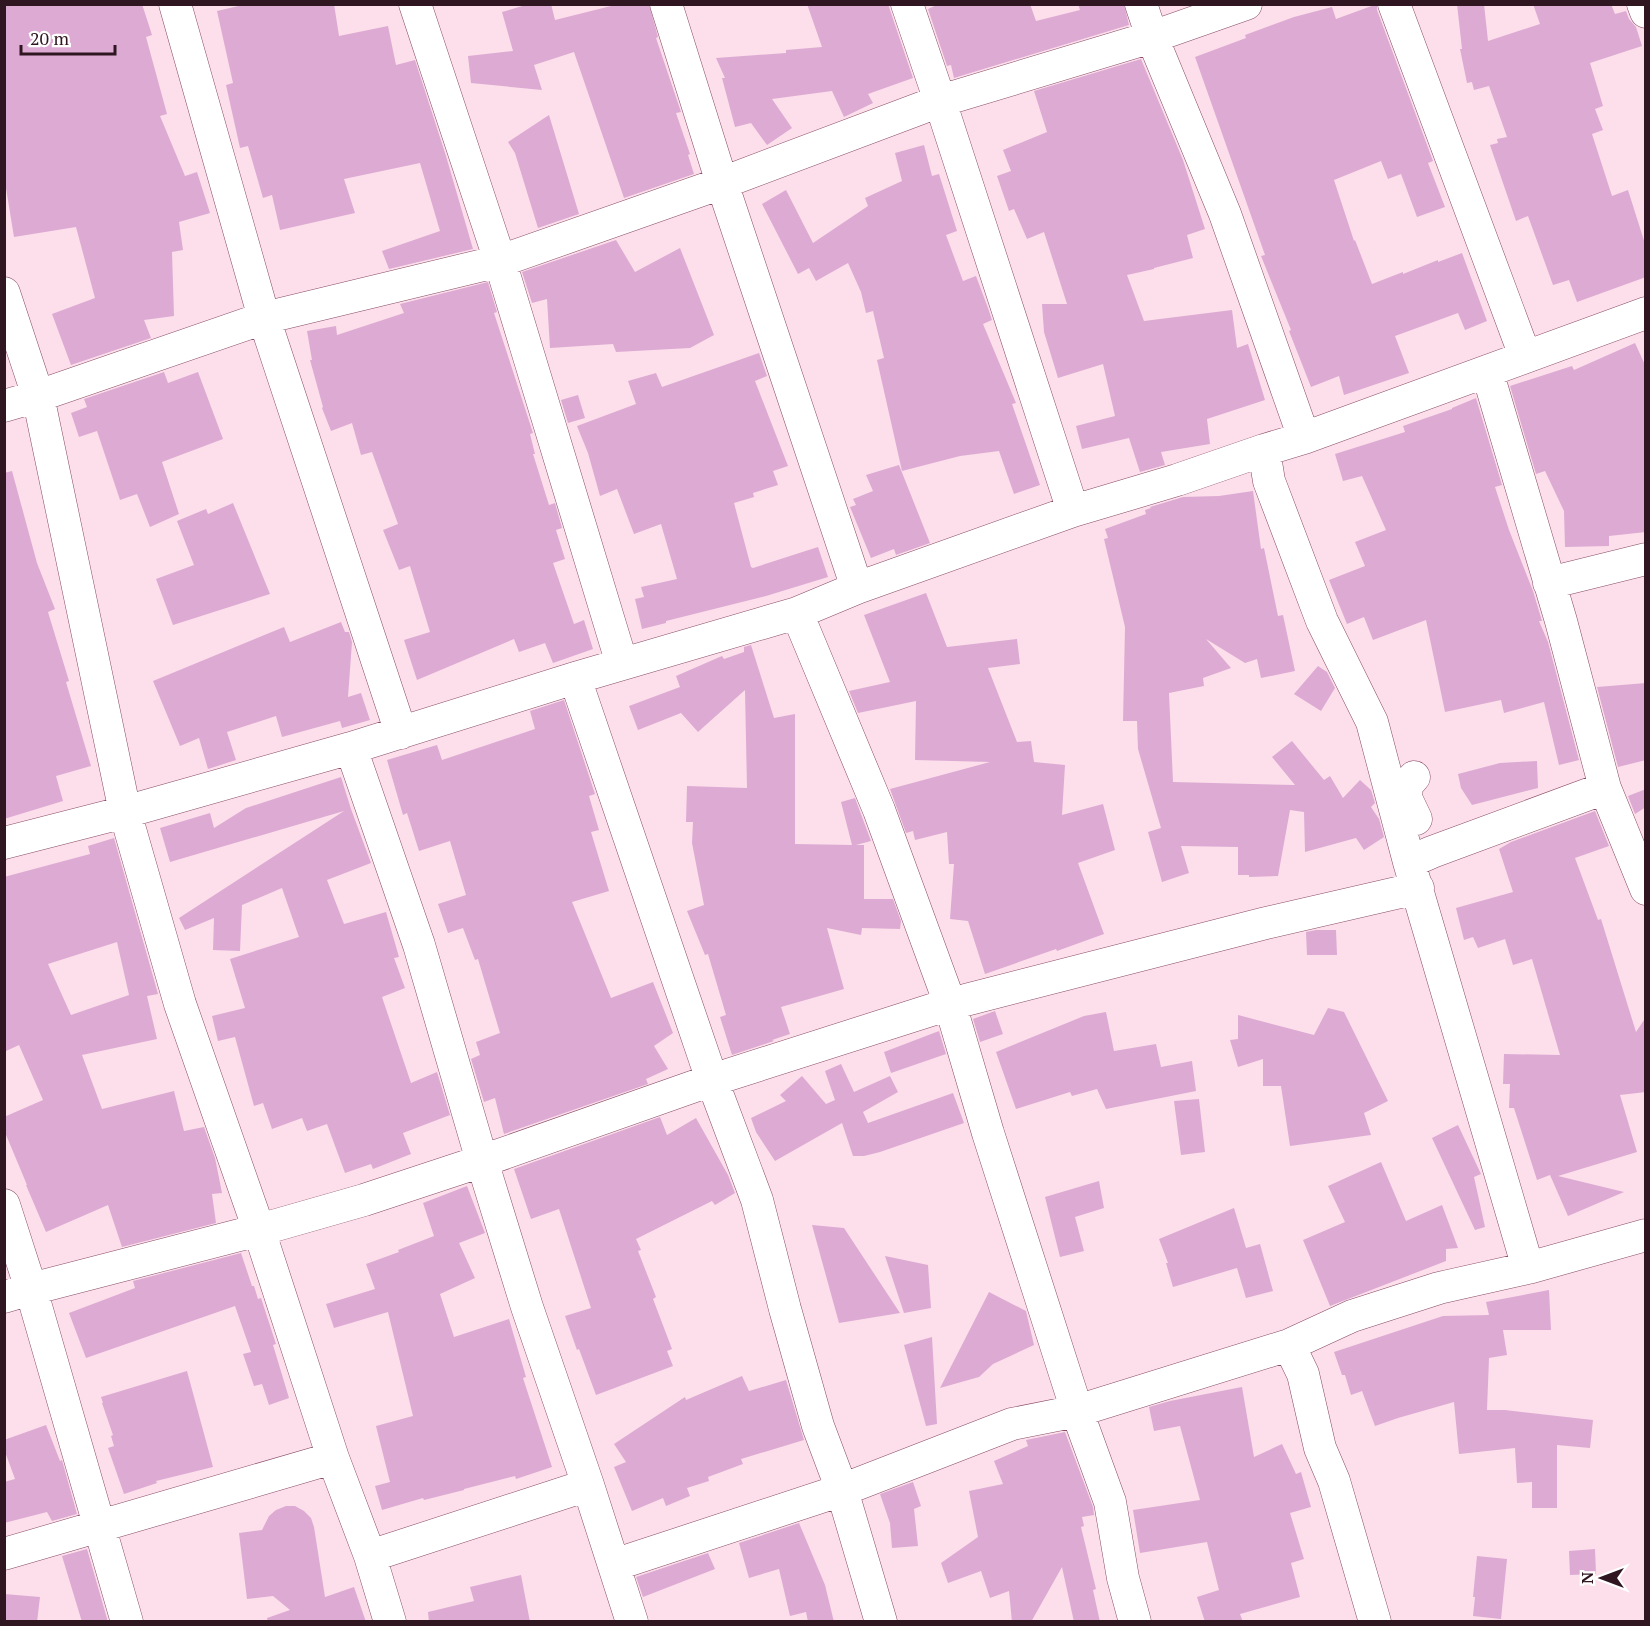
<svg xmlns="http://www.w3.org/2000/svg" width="1650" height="1626" viewBox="0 0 1650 1626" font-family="'PT Serif',serif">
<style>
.building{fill:#ddaad4;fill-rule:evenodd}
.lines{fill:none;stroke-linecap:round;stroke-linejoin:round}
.minor-casing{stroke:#874b66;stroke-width:33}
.minor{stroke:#fff;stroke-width:32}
</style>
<rect width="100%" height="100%" fill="#fcdfea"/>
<!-- building -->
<path class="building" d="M4 4H142L152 35 146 37 167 114 160 116 185 176 197 172 210 213 179 222 183 250 172 252 174 316 144 320 151 338 71 365 52 314 95 298 76 227 14 237 4 176Z
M247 4H334L339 36 388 26 396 65 415 60 446 156 473 249 389 269 382 251 440 231 420 163 344 179 355 213 280 230 272 195 263 198 248 146 240 148 226 85 233 83 217 11Z
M529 4H551L555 20 619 4H649L658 37 656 38 681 112 676 113 690 154 688 155 694 174 624 198 574 52 534 65 542 90 471 83 468 56 513 51 502 12Z
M807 4H888L913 78 868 94 873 103 844 117 832 91 772 99 792 128 767 145 751 123 735 127 722 78H725L716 58 786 53V50L822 47Z
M939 4H1030L1036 21 1080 10 1078 4H1124L1129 25 954 78 951 65 947 66 928 9Z
M1377 4V10L1433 161 1428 163 1445 207 1417 217 1401 174 1388 179 1381 161 1334 180 1354 241 1355 240 1372 284 1403 272V274L1438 260V262L1462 253 1487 321 1465 330 1458 313 1395 336 1409 373 1344 395 1339 376 1311 387 1289 331 1291 330 1261 256 1265 255 1195 57 1246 38 1245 35 1294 17 1332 7 1336 19Z
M1457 4H1484L1488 41 1540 24 1533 4H1611L1615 14 1626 11 1629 19 1636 27 1642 46 1590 63 1603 106 1595 109 1603 130 1592 134 1612 196 1628 190 1646 247V277L1577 302 1569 280 1553 285 1528 216 1516 221 1490 145 1498 143 1497 139 1507 137 1489 86 1474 90 1472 82 1467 83 1460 49H1462Z
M1141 59 1183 160 1205 229 1187 235 1193 258 1154 268V269L1127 275 1144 321 1232 310 1237 348 1248 344 1265 400 1207 419 1210 444 1161 452 1165 465 1140 472 1129 438 1082 449 1076 426 1115 416 1103 364 1058 378 1044 332 1042 304H1067L1044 232 1027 239 1014 209 1009 211 997 176 1011 171 1003 150 1047 132 1034 91Z
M549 115 579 214 538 228 515 153 508 142Z
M924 145 932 176 939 174 957 231 946 235 963 281 976 276 988 308 992 320 983 324 1016 403 1012 404 1040 485 1014 494 999 451 960 456 902 471 877 360 884 358 873 311 866 313 861 292 848 263 816 281 809 268 798 274 762 204 786 190 813 243 868 206 865 198 902 181 895 153Z
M616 240 635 272 680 248 714 335 690 348 616 352 613 344 550 348 547 299 532 303 522 272Z
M488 282 497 312 494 313 533 433 530 434 535 454H533L549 505 555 503 562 528 556 530 565 559 553 563 574 624 584 620 593 649 553 663 545 643 519 652 514 639 417 680 404 640 430 632 410 566 399 570 383 530 398 524 372 452 361 455 352 423 331 431 322 408 323 407 310 360H312L307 331 336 326 337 335 404 313 400 304Z
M1635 343 1646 367V532L1609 536V546L1565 547 1564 511 1545 471 1536 474 1510 386 1572 366 1574 370Z
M759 353 767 376 755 381 788 466 773 471 778 485 753 493 754 497 734 503 751 567 753 568 818 547 828 577 766 596 666 621V623L642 629 635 599 644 597 641 587 677 579 661 524 634 534 617 489 600 496 588 453 577 426 636 404 628 381 656 373 662 387Z
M164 372 168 383 198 372 223 439 162 462 179 514 150 527 137 494 120 500 97 431 79 437 71 413 87 407 84 399Z
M578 395 585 418 568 423 561 400Z
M1476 398 1502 485 1495 487 1509 530 1533 591 1542 621H1539L1548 642 1579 760 1559 765 1544 702 1504 713 1501 700 1445 712 1426 620 1373 640 1364 617 1347 624 1329 580 1365 566 1355 542 1386 530 1362 476 1343 481 1335 454 1405 432 1403 426 1452 409V408Z
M899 465 930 543 896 555 894 549 871 558 850 507 856 505 853 499 873 491 866 475Z
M12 471 37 563 55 609 48 612 69 681 66 682 91 766 56 776 63 801 4 819V473Z
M1253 491 1261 549 1264 548 1278 616 1283 615 1295 671 1261 678 1257 659 1245 663 1206 639 1231 668 1203 678 1204 686 1169 693 1173 782 1295 785 1272 757 1292 741 1324 780 1330 776 1343 798 1360 780 1371 790 1375 803 1371 807 1379 819 1384 837 1364 850 1356 838 1305 852 1304 812 1290 810 1278 876 1249 877V875H1238V847L1181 846 1189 873 1162 882 1148 832 1161 828 1138 749 1137 721H1123L1125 627 1104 539 1108 538 1105 529 1146 514 1145 510 1151 508 1150 507 1183 497 1219 496Z
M233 503 270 594 173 625 156 579 194 565 177 521 206 509 208 514Z
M926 593 947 647 1017 639 1020 664 988 668 1017 742 1031 741 1034 762 1065 765 1062 815 1103 804 1115 850 1078 863 1104 934 1057 951 1056 949 985 974 968 921 950 919 954 864H949L947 832 915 840 913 831 906 833 890 789 990 762 915 760 916 701 858 713 849 691 890 682 864 615Z
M341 622 345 632H349L352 642 348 697 361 693 370 720 342 728 340 721 282 737 276 716 227 732 236 760 208 769 199 738 180 746 153 681 284 627 290 642Z
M751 645 774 718 795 714V844L852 845 841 802 855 798 871 841 856 845H864V899H893L901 921 900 929 862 928 861 935 827 928 844 989 781 1007 790 1034 772 1040 774 1041 732 1055 720 1017 726 1015 708 954 705 955 687 911 704 905 692 843 693 822H686L687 786 747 788 745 690 698 732 681 713 638 730 629 706 680 687 676 676 722 656 724 659 744 652V647Z
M1318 666 1327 672 1335 688 1321 711 1294 694Z
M1646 683V760L1618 767 1597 687Z
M564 700 595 794 589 796 599 830 591 832 609 891 572 902 611 998 653 982 673 1033 654 1046 668 1069 646 1079 648 1084 504 1134 495 1098 484 1102 471 1059 480 1055 476 1042 500 1033 478 959 475 960 463 928 448 933 438 904 466 895 450 841 419 851 407 813 403 815 387 760 437 745 442 760 535 729 530 711Z
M1537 761 1538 788 1472 805 1461 788 1458 774 1500 763Z
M341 777 351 809 371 863 327 880 344 924 386 912 399 957 394 958 405 988 382 997 411 1083 437 1072 450 1115 403 1133 411 1154 373 1169 371 1164 345 1173 327 1124 307 1131 302 1118 272 1129 263 1103 254 1106 235 1037 218 1041 212 1016 245 1008 230 959 299 937 282 888 242 905 240 951 213 950 214 918 185 930 179 918 344 811 170 862 160 828 210 813 214 828 246 808Z
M1646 789V807L1635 814 1628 796Z
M1595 811 1609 846 1575 858 1598 920 1601 919 1636 1032 1646 1017V1092L1620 1095 1637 1152 1558 1176 1624 1192 1568 1216 1550 1175 1537 1180 1514 1108H1509L1510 1084H1503L1504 1054 1560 1055 1532 959 1513 965 1505 939 1478 948 1473 937 1464 940 1456 908 1513 892 1499 849 1511 842Z
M114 838 158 994 147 996 157 1039 82 1055 102 1109 174 1091 184 1131 204 1127 215 1158 222 1193 212 1194 216 1223 122 1247 108 1205 46 1232 26 1185H27L4 1130V1117L43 1100 19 1045 4 1052V877L90 854 88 846ZM117 942 129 995 71 1015 48 964Z
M1316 930H1336L1337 955H1307L1306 932Z
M1328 1008 1344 1012 1388 1101 1364 1113 1371 1135 1290 1146 1281 1086H1263V1059L1238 1067 1230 1040 1238 1039V1015L1314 1035Z
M995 1011 1003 1034 980 1042 973 1019Z
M1106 1012 1114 1051 1156 1044 1161 1067 1192 1061 1196 1091 1106 1109 1097 1089 1072 1096 1070 1092 1016 1109 996 1052 1084 1016Z
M939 1031 946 1054 891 1073 884 1052Z
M841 1064 854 1092 890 1076 898 1092 863 1112 868 1123 953 1093 964 1123 880 1152 864 1156H853L842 1123 775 1161 756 1132 751 1118 786 1101 780 1095 802 1076 826 1104 835 1100 825 1071Z
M1199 1099 1205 1152 1181 1155 1174 1101Z
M660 1117 667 1135 696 1118 728 1175 735 1193 715 1205 712 1201 636 1239 641 1250 638 1251 656 1297 653 1299 672 1349 667 1351 673 1366 596 1395 579 1349 577 1350 565 1316 591 1308 559 1209 531 1219 514 1169Z
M1458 1125 1481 1174 1474 1177 1485 1227 1475 1230 1432 1138Z
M1381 1162 1406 1221 1442 1205 1458 1248 1446 1249V1261L1330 1306 1303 1240 1345 1222 1328 1186Z
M1099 1181 1104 1208 1075 1217 1084 1251 1060 1257 1045 1197Z
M467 1186 485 1233 459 1243 475 1278 440 1294 454 1337 509 1319 526 1377 523 1378 552 1467 516 1479 515 1476 464 1489V1490L424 1500 423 1498 382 1510 375 1486 390 1482 376 1426 413 1416 388 1312 334 1328 326 1304 375 1289 366 1264 399 1252 398 1250 434 1236 423 1203Z
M1234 1208 1246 1248 1260 1244 1273 1291 1246 1298 1237 1268 1173 1287 1166 1263H1168L1159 1239Z
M812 1225 844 1228 900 1313 839 1323Z
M241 1253 252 1286H254L258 1299 261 1298 276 1344 273 1345 289 1398 269 1405 262 1384 254 1386 243 1354 251 1352 235 1306 86 1358 69 1313 135 1288 133 1281Z
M885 1256 928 1265 931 1308 904 1313Z
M1549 1290 1551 1330H1503L1507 1355 1489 1358 1487 1410H1505L1593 1420 1590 1448 1557 1445V1508H1532V1482L1517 1483 1515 1448 1459 1454 1454 1402 1398 1418 1375 1426 1362 1391 1351 1395 1345 1375H1342L1334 1352 1443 1316 1489 1315 1486 1302Z
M989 1292 1026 1311 1034 1345 993 1364 979 1377 940 1388Z
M932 1337 937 1424 926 1426 904 1345Z
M187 1371 213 1467 156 1481 157 1483 124 1494 108 1448 114 1446 111 1436 113 1435 102 1403H103L101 1397Z
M742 1376 749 1391 786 1380 804 1440 741 1459 743 1464 708 1477 709 1481 687 1488 690 1496 666 1506 663 1498 632 1511 614 1467 626 1462 614 1444 685 1397 686 1400Z
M1242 1387 1254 1457 1282 1444 1296 1474 1301 1472 1311 1507 1290 1513 1304 1559 1291 1563 1300 1597 1240 1614 1243 1622H1205L1197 1597 1219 1590 1207 1542 1140 1553 1133 1510 1200 1500 1180 1426 1154 1431 1149 1407 1170 1401Z
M46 1425 60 1461 62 1460 77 1514 52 1521 47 1512 4 1523V1482L15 1479 4 1449V1440Z
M1065 1432 1093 1507 1094 1515 1082 1517 1084 1526 1081 1527 1096 1589 1093 1590 1100 1622H1074L1062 1567 1031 1622H1012L1009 1591 990 1598 981 1571 948 1583 941 1563 978 1537 969 1491 1003 1484 994 1461 1028 1446 1026 1440Z
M913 1482 921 1506 914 1509 918 1546 892 1548 890 1523 880 1494Z
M286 1506H295L304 1511 311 1518 314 1527 325 1597 354 1587 366 1622H268L267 1618 290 1610 273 1596 247 1599 239 1533 262 1530 269 1516 276 1510Z
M799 1523 825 1585 834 1622H808L806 1612 790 1616 779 1569 749 1578 739 1543Z
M87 1549 108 1622H82L62 1556Z
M1595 1549 1596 1574 1570 1575 1569 1551Z
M708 1553 715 1569 643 1597 636 1577Z
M1477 1556 1507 1559 1501 1619 1473 1616 1475 1597H1473Z
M521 1575 530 1622H429L428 1612 474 1601 470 1587Z
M4 1594 40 1597 37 1622H4Z"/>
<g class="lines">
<!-- minor casing -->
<g class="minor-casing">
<path id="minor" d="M175 4 264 318 401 733
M415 4 500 261 622 664
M666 4 722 183 857 588
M907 4 940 101 1073 511
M1141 4 1152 37 1225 214 1304 438
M1394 4 1525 356
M1643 4 1646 12
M4 293 38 396 125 812 180 1004 259 1230 333 1458 370 1556 390 1622
M1487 371 1561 621 1605 788 1646 889
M4 406 38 396 264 318 500 261 722 183 940 101 1152 37 1246 4
M1264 450 1269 481 1322 621 1372 722 1409 862 1528 1268
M1549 583 1646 559
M797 613 879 810 950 1004 988 1133 1077 1411 1110 1502 1123 1578 1135 1622
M575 678 712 1080 757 1200 785 1309 818 1426 842 1490 881 1622
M351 748 419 945 482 1161 527 1307 588 1485 632 1622
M1414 777 1407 785 1406 798 1416 819
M4 843 125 812 351 748 575 678 797 613 857 588 1073 511 1177 480 1264 450 1304 438 1646 313
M1409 862 1432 852 1605 788
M4 1205 31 1289 127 1622
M4 1297 31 1289 259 1230 364 1200 482 1161 712 1080 950 1004 1266 923 1418 888
M1289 1345 1303 1374 1320 1448 1334 1481 1375 1622
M4 1554 333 1458
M370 1556 588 1485
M614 1565 842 1490 1012 1424 1077 1411 1289 1345 1352 1316 1439 1288 1528 1268 1646 1235"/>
</g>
<!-- minor -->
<use href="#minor" class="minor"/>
</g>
<!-- border -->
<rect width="1650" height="1626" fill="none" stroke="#2f1621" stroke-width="12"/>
<!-- north arrow -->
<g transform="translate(1602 1578) rotate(270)" stroke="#ffffff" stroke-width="4.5" paint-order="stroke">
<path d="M0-4.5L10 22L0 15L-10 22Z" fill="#2f1621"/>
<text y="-9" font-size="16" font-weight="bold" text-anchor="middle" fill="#2f1621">N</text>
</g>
<!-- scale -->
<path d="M21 45v9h94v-9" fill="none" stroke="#2f1621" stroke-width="3"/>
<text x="30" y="45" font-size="18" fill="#2f1621" stroke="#ffffff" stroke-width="4.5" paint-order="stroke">20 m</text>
</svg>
